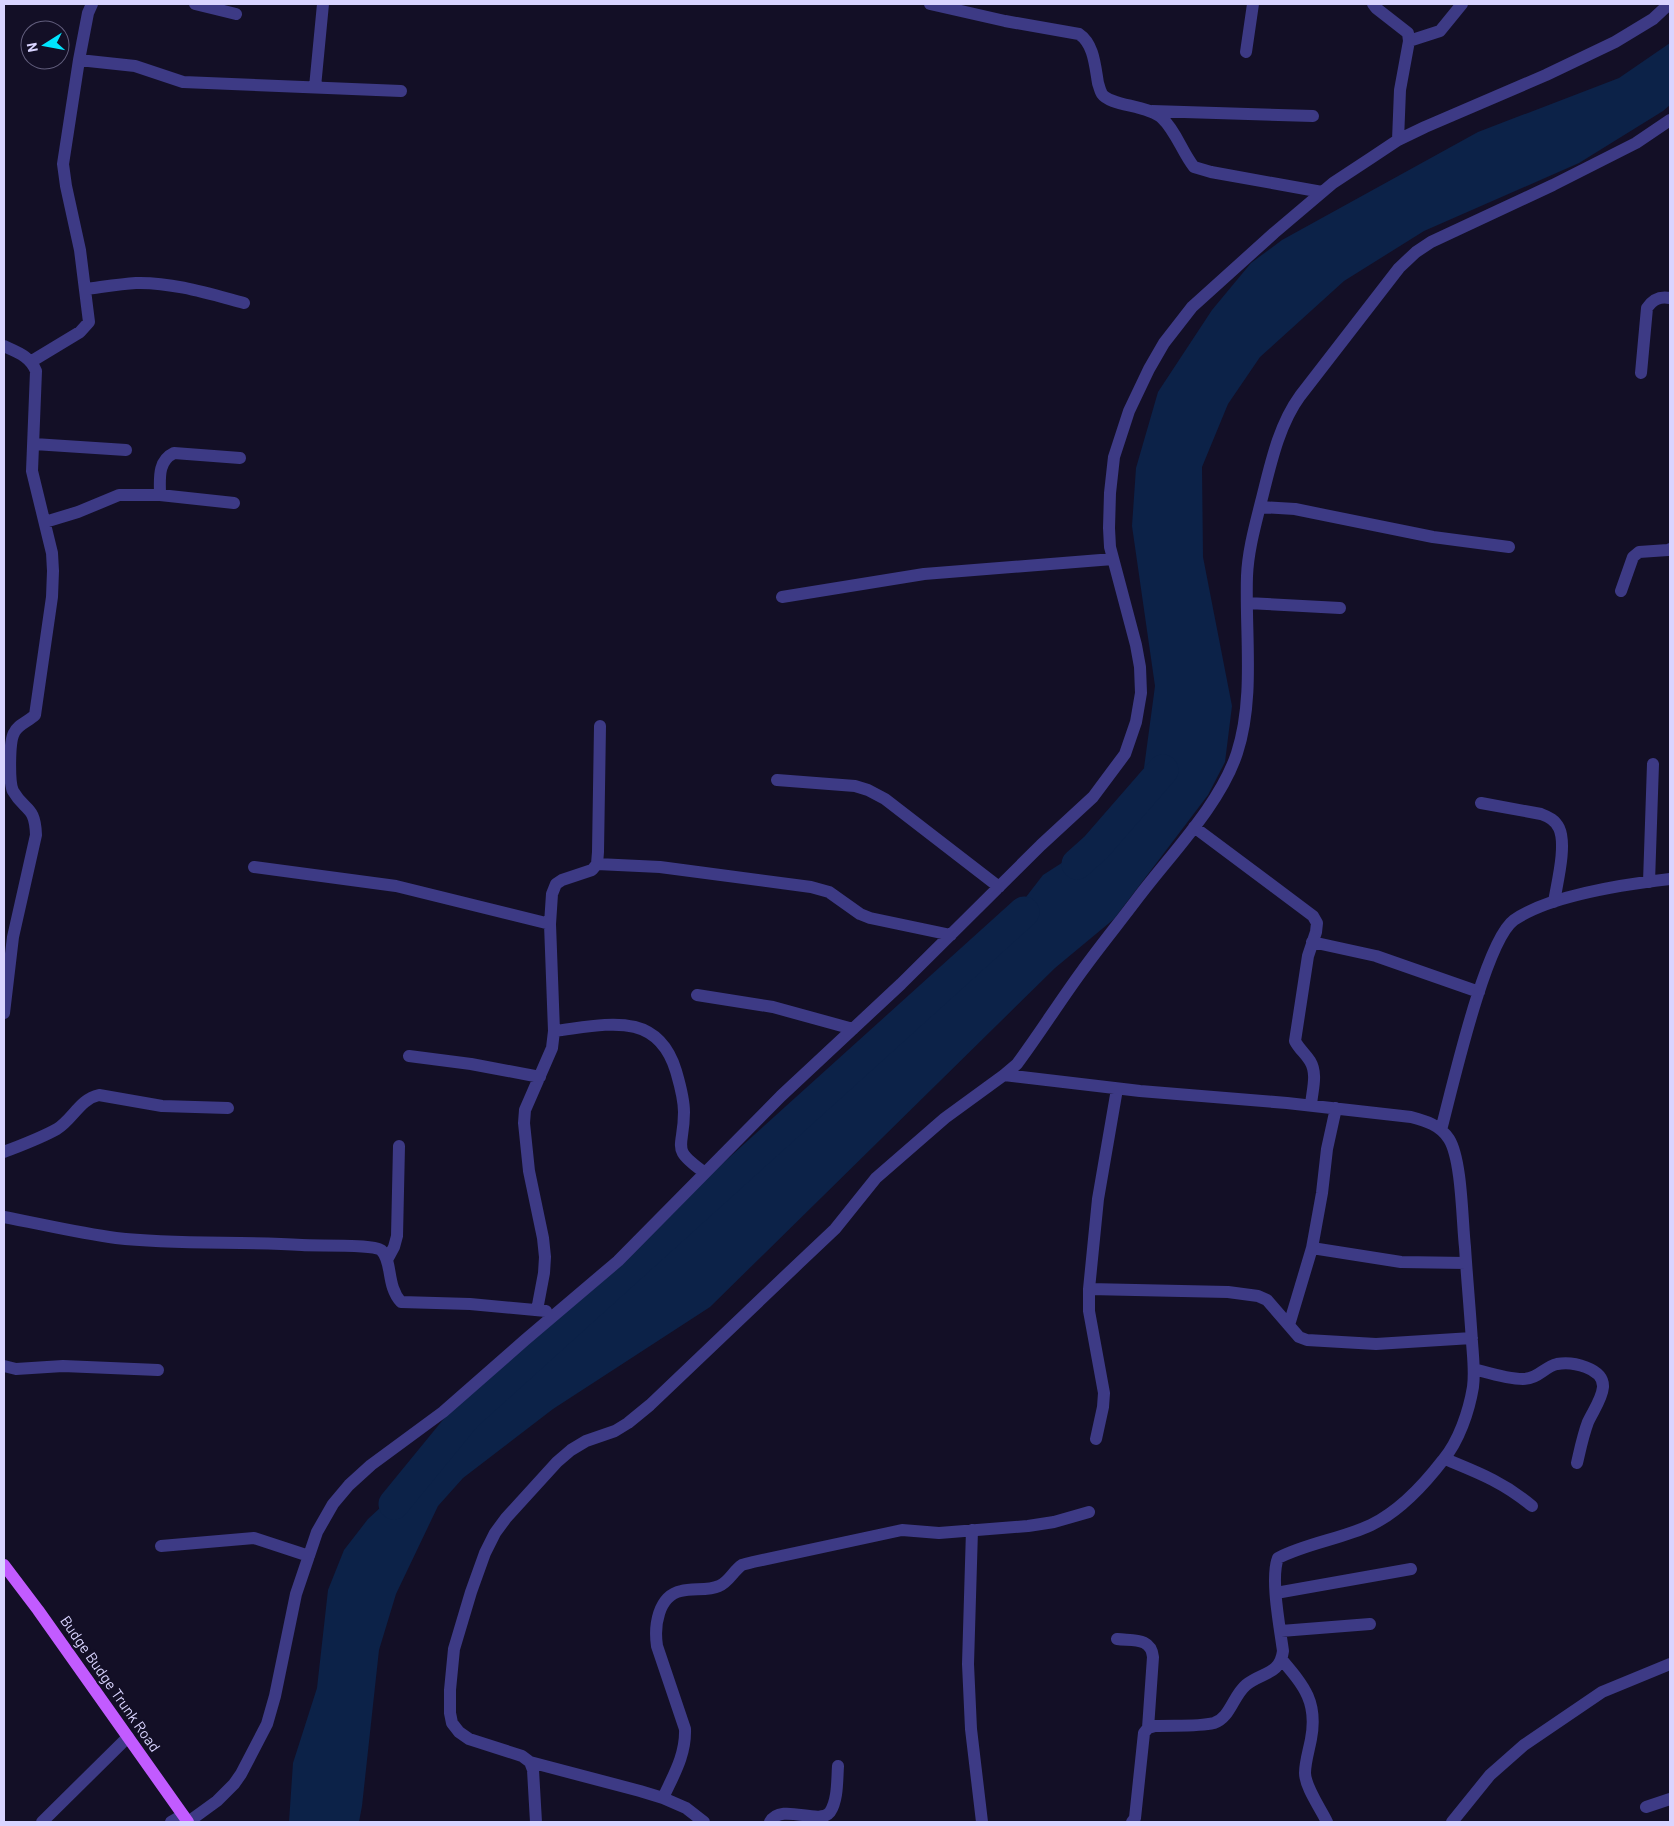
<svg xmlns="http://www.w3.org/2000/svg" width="1674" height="1826" viewBox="0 0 1674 1826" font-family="Barlow,sans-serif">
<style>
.water{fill:#0c2248}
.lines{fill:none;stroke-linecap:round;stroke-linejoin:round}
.river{stroke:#0c2248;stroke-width:31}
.minor{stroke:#3d3a85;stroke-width:12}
.major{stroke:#c25bff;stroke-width:12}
.labels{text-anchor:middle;stroke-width:4.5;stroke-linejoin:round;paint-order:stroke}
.street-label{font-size:15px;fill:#d9d4ff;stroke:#130f26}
</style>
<rect width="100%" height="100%" fill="#130f26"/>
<!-- water -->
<path class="water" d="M1670 43V105L1663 111 1579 163 1424 231 1344 281 1260 357 1228 404 1202 467 1203 557 1232 706 1225 762 1208 795 1114 919 1055 968 710 1307 553 1409 463 1478 438 1506 396 1594 379 1650 362 1806 359 1822H289L293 1763 317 1688 328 1590 344 1550 368 1519 982 954 1043 875 1127 821 1142 783 1155 686 1132 526 1136 468 1158 392 1212 310 1251 263 1282 240 1478 132 1619 78Z"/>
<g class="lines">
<!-- river -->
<path class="river" d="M1077 864 1096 847 1163 770
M394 1504 466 1416 1024 912"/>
<!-- minor -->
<path class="minor" d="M195 4 236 14
M930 4 1005 21 1079 34C1094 44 1095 66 1098 83 1099 86 1100 91 1102 94 1110 106 1148 105 1162 118 1176 131 1182 152 1194 167L1211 172 1322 192
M1373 4 1376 8 1408 33 1409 41 1400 90 1398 140
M1409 41 1440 31 1462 4
M1246 52 1253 4
M79 60 135 66 183 82 401 91
M315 87 323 4
M1152 111 1313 116
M86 289C102 287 120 284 136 283 172 282 210 294 244 303
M4 346C17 352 30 356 36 371L32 471 52 553 53 571 52 597 35 715C29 721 17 725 14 733 9 742 9 783 13 791 25 812 35 805 36 835L13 937 4 1013
M32 361 80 332 89 322 80 250 66 186 63 164 79 60 88 13 92 4
M1641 373 1647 308C1653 299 1660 296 1670 298
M34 444 126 450
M160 495C160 480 157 461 174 453L240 458
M1260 507 1295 509 1433 537 1509 547
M45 522 78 512 119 495H160L234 503
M1621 591 1633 557 1639 552 1668 550 1670 549
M782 597 924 574 1113 559
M1247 603 1340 608
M777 780 855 786 868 790 885 799 999 887
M1481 803 1541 814C1549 817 1555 820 1559 828 1567 845 1557 883 1554 902
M1194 827 1313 916 1317 923 1316 932 1308 956 1295 1041C1299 1049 1305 1053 1310 1061 1318 1074 1312 1091 1311 1105
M597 864 660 867 811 887 829 892 860 914 870 918 951 935
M254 867 396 886 550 924
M1649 882 1653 764
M1312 942 1376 956 1479 992
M697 995 773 1007 853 1029
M554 1031C605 1025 657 1009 676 1071 680 1085 684 1098 684 1112 684 1150 669 1147 705 1173
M409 1056 471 1064 540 1077
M1004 1075 1140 1091 1287 1103 1411 1117C1426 1121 1440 1125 1449 1139 1462 1160 1462 1221 1465 1247 1467 1279 1470 1310 1472 1342 1473 1357 1475 1372 1473 1387 1469 1411 1459 1441 1443 1460 1423 1486 1400 1511 1371 1525 1341 1539 1307 1543 1278 1558 1270 1578 1280 1628 1283 1651 1280 1675 1262 1672 1246 1685 1233 1696 1230 1718 1214 1723 1197 1727 1173 1725 1155 1726L1148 1728 1144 1733 1135 1818 1132 1822
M1441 1130C1452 1089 1485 941 1514 920 1550 895 1627 884 1670 879
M4 1152C22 1145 41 1138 57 1129 73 1119 80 1099 99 1095L162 1106 228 1108
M4 1217C41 1224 78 1233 116 1238 177 1245 240 1241 302 1245 317 1246 373 1244 381 1250 393 1261 386 1286 401 1302L470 1304 546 1311
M1312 1248 1401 1262 1466 1263
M387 1260 394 1247 397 1236 399 1146
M1089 1289 1228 1292 1258 1296 1267 1300 1299 1337 1307 1340 1376 1344 1472 1338
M537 1310 544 1273 545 1257 543 1238 529 1171 524 1123 525 1110 552 1048 554 1031 550 924 552 894 556 884 562 880 592 870 597 864 598 852 600 726
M1289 1325 1312 1248 1322 1193 1327 1149 1336 1108
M4 1366 16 1369 63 1366 158 1370
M1474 1369C1489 1373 1507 1379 1523 1379 1538 1379 1544 1367 1557 1364 1572 1361 1604 1368 1603 1387 1602 1399 1593 1411 1588 1422 1583 1435 1580 1450 1577 1463
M1096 1439 1103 1407 1104 1393 1089 1311V1289L1098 1199 1117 1089
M1445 1459C1479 1473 1503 1482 1532 1506
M972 1530 968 1664 971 1729 982 1822
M161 1546 254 1538 309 1556
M1276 1593 1411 1569
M1281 1631 1370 1624
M1117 1639C1133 1641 1151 1637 1153 1657L1148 1728
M1282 1660C1304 1686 1318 1702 1311 1739 1309 1750 1305 1762 1305 1773 1305 1787 1321 1809 1327 1822
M530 1762 640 1791 663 1798 686 1808 704 1822
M663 1798C673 1776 686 1755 685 1729L657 1646C654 1626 658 1596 681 1591 693 1588 708 1591 719 1586 729 1582 733 1571 742 1565 745 1564 749 1563 753 1562L902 1530 939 1533 1028 1526 1054 1522 1089 1512
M1646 1807 1670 1799
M42 1822 128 1737
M171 1822 183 1815
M188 1822 217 1801 234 1784 241 1774 267 1724 275 1696 296 1594 317 1532 333 1504 349 1485 371 1465 443 1412 525 1340 618 1261 781 1096 901 984 1041 845 1093 797 1125 754 1136 722 1141 693 1140 667 1136 645 1110 547 1109 528 1110 493 1114 457 1129 411 1149 369 1164 343 1192 307 1274 233 1333 183 1371 158 1398 140 1425 127 1546 75 1615 42 1653 19 1669 4
M536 1822 533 1770 530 1762 522 1756 469 1739 459 1732 452 1723 450 1713V1690L454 1649 471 1592 485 1553 495 1533 506 1518 557 1462 571 1450 586 1441 615 1431 628 1423 650 1405 799 1263 835 1229 876 1178 945 1118 1004 1075 1017 1064C1040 1033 1060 1001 1082 971 1100 946 1119 923 1137 899 1170 855 1220 805 1237 753 1255 698 1245 633 1247 576 1248 551 1255 526 1261 502 1270 467 1278 426 1300 396L1399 268 1416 252 1431 242 1553 185 1636 143 1670 120
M770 1822C781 1802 819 1826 830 1812 838 1800 837 1780 838 1766
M1452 1822 1490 1775 1524 1745 1602 1692 1670 1664"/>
<!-- major -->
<path class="major" d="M4 1565 38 1610 188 1822"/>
</g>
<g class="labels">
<!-- street labels -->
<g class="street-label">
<text transform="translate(110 1684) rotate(55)" y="5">Budge Budge Trunk Road</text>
</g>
</g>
<!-- border -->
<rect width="1674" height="1826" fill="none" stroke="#d9d4ff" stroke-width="10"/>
<!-- north arrow -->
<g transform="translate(45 45) rotate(259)"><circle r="24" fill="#130f26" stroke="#625e7d"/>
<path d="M0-4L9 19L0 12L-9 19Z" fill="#00e5ff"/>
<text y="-8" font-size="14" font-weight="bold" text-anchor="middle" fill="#d9d4ff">N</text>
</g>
</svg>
